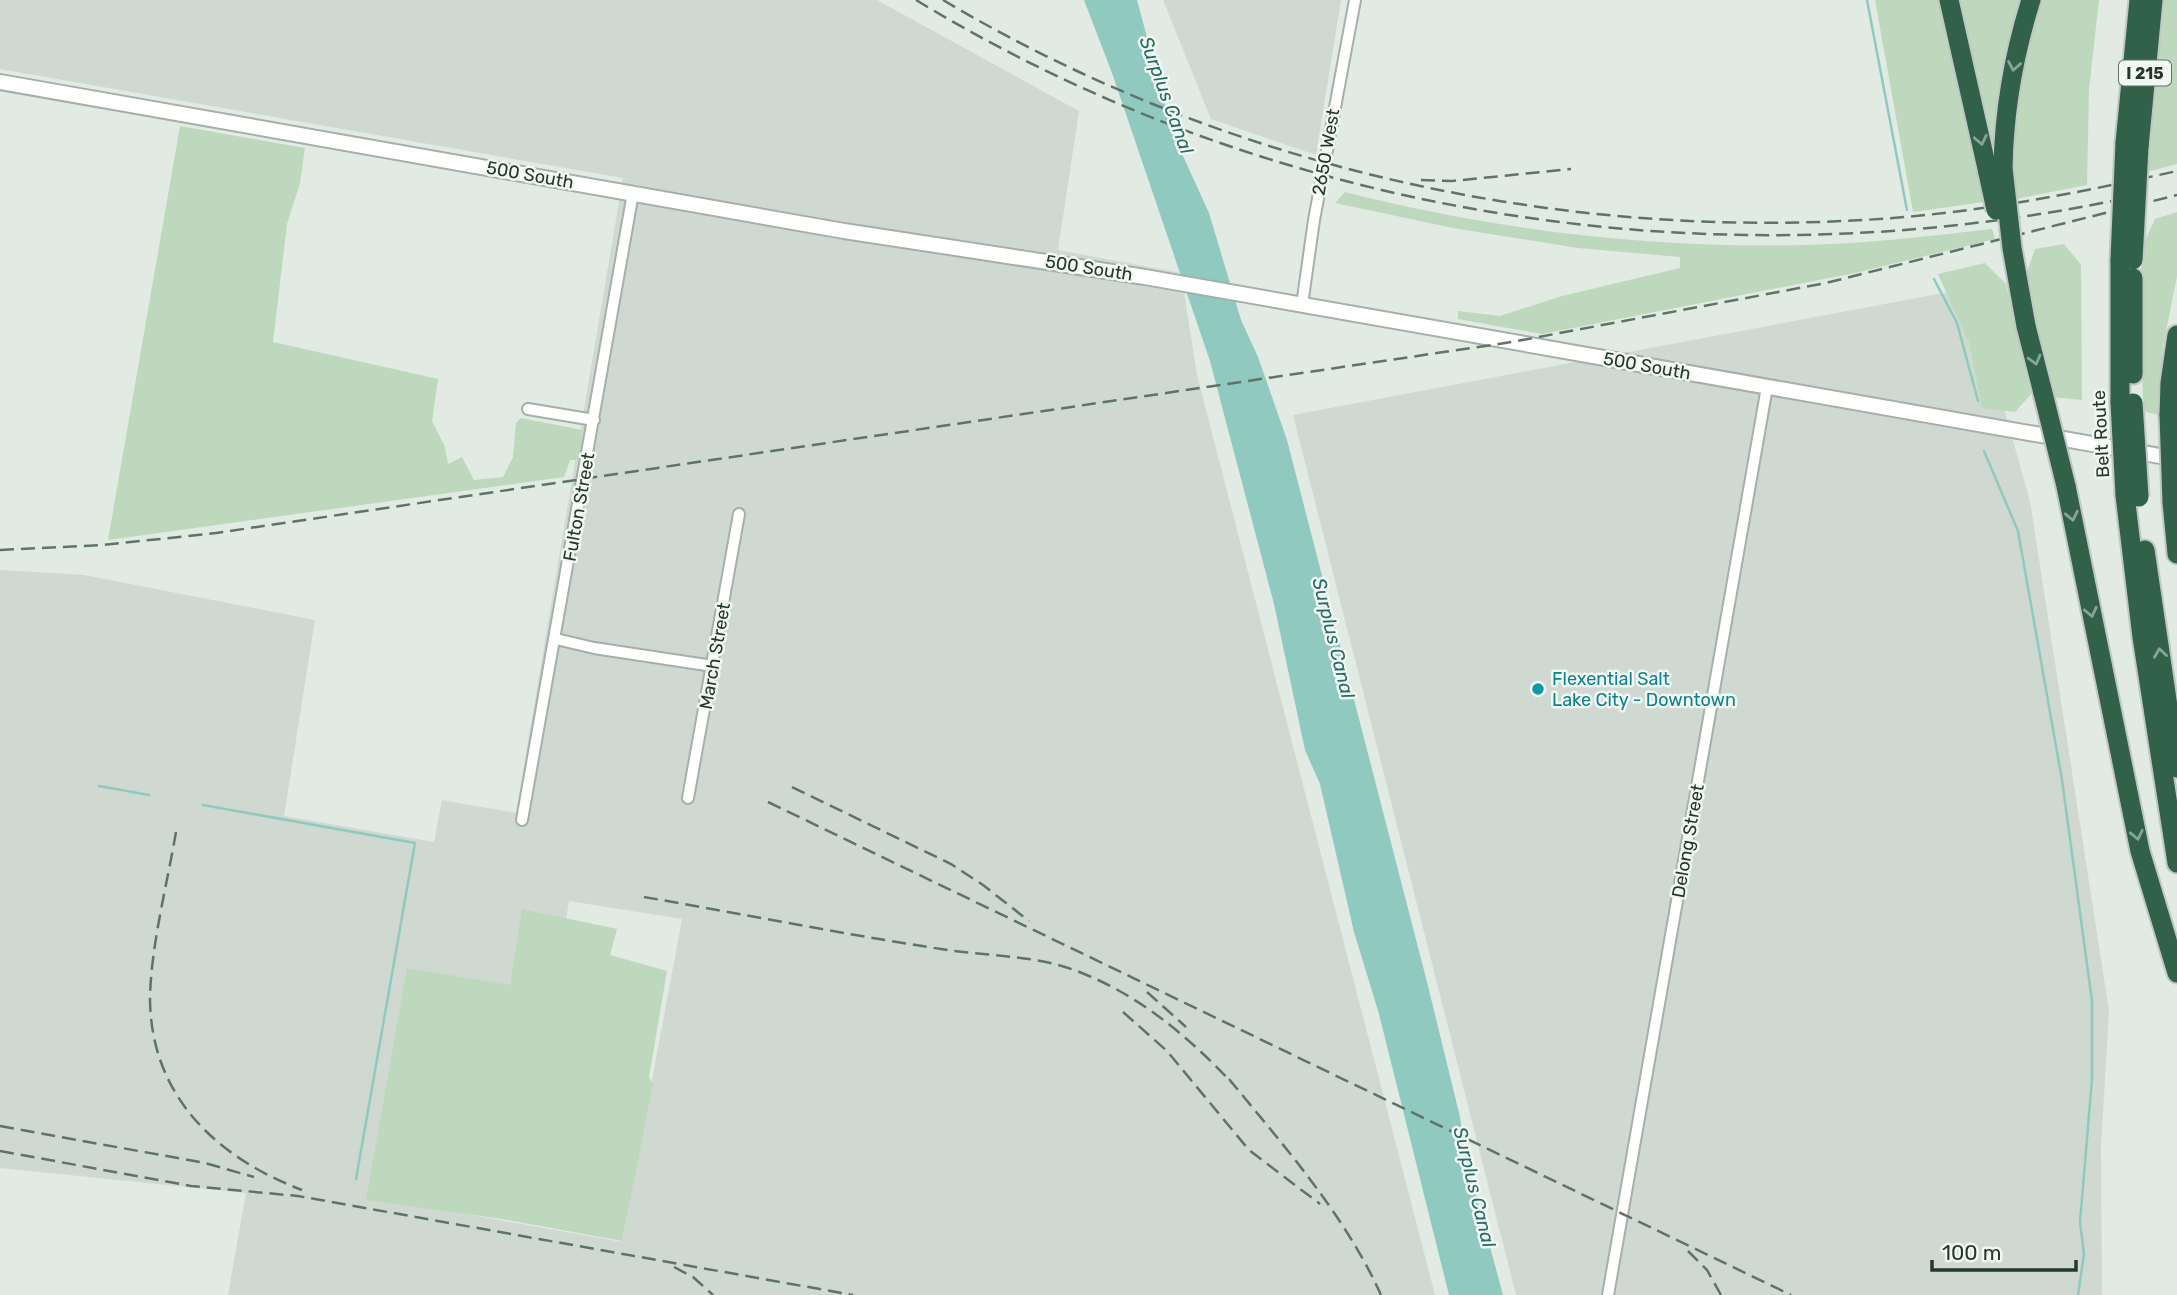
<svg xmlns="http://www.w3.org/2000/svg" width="2177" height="1295" viewBox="0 0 2177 1295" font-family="Rubik,sans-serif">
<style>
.built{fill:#cfd9d1;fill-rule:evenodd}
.green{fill:#bdd8bc}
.water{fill:#8fc9bf}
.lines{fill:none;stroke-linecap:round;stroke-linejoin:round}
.stream{stroke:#8fc9bf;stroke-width:2.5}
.minor-casing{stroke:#a4b1a8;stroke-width:14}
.tertiary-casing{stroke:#a4b1a8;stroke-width:18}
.motorway-casing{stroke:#c1c7c4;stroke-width:23}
.minor{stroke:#fff;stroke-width:10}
.tertiary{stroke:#fff;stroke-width:14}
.motorway{stroke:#326149;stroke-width:19}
.rail{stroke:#5e7467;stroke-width:2.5;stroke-dasharray:14 7;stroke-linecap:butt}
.motorway-bridge-casing{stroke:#c1c7c4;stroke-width:23;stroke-linecap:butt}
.motorway-bridge{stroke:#326149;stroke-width:19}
.oneway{stroke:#88a495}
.culture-dot{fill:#0f9aa8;stroke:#f1f7f2;stroke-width:2.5}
.labels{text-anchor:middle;stroke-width:5;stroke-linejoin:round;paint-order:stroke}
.shield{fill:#f1f7f2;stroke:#617167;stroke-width:2}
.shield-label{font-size:16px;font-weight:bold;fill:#23382c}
.street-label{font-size:18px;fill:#23382c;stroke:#f1f7f2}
.culture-label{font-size:18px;fill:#0d838f;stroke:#f1f7f2;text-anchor:start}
.water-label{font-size:19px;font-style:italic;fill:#246d62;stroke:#f1f7f2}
</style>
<rect width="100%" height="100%" fill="#e1eae3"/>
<!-- built -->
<path class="built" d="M0 0H877L1079 111 1058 250 1181 273 1197 375 1435 1295H228L246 1193 0 1168V570L84 575 315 620 284 816 434 842 442 800 516 813 623 178 0 69ZM569 901 682 919 622 1242 376 1198 554 995Z
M1163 0H1341L1316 155 1211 119Z
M1970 288 2030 501 2109 1011 2101 1146 2102 1295H1516L1293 415Z"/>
<!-- green -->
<path class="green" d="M1875 0H1943L1991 201 1913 212Z
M1956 0H2021L2003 72 1996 170Z
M2036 0H2099L2089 89 2087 185 2016 199C2007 129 2020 67 2036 0Z
M2162 0H2177V164L2147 172 2155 47Z
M180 126 305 148 300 183 287 224 273 342 438 379 432 421 445 447 448 464 462 457 474 480 503 477 513 457 516 423 521 418 582 430 581 460H570L564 477 108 540Z
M1345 192C1494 230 1654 249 1808 245 1870 243 1931 236 1992 229L1995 239 1855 273 1542 334 1458 319V311L1500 316 1562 296 1680 268V257L1578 248 1453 228 1335 203Z
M2177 212V276L2163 346 2158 415 2143 411 2141 250 2155 219Z
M2064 244 2081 265 2082 400 2051 397 2024 281 2035 249Z
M1985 263 2006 284 2031 394 2015 412 1982 408 1969 342 1938 274Z
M522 909 617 929 610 955 667 971 649 1077 653 1084 622 1241 502 1219 366 1200 407 968 510 985Z"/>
<!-- water -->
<path class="water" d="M1084 0H1137L1173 134 1209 213 1241 320 1258 357 1287 440 1428 986 1460 1117 1465 1154 1503 1295H1449L1379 1014 1354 932 1320 784 1305 750 1274 604 1210 361 1112 73Z"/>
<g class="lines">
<!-- stream -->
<path class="stream" d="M1867 0 1907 210
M1934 279 1957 323 1978 401
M1984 451 2018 531 2062 780 2092 1001V1079L2080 1222 2084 1254 2078 1295
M99 786 149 795
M203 805 415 843 356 1179"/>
<!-- minor casing -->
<g class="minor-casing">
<path id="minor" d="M1302 305 1314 220 1355 0
M528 409 594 420
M556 639 594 648 713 666
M688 798 739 514
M522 820 633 193
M1608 1295 1767 387"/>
</g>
<!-- tertiary casing -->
<g class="tertiary-casing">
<path id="tertiary" d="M0 82 844 231 1145 277 2177 459"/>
</g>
<!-- motorway casing -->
<g class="motorway-casing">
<path id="motorway" d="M1949 0 1988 173
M2125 143 2139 0
M2139 147 2153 0
M2003 168C2004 111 2014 54 2031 0
M2120 260V402
M2026 326 2043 393
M2133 374V278
M2169 415 2170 383 2177 335
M2066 486 2140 851 2177 973
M2125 495 2142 637 2177 863
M2172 502 2177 554
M2145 550 2177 768"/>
</g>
<!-- minor -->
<use href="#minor" class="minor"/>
<!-- tertiary -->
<use href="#tertiary" class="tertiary"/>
<!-- motorway -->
<use href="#motorway" class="motorway"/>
<!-- rail -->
<path class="rail" d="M916 0C1280 221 1722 286 2136 196
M943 0C1230 171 1573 245 1905 217 1997 209 2087 191 2177 171
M1421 180 1452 181 1571 169
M0 550 103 545 216 533 1512 342 1826 283 2177 195
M792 787 951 864 983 885 1029 921
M768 802 1791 1295
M176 832C167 885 152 941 150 995 149 1094 215 1157 302 1190
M644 897C743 914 842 934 941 949 989 957 1036 954 1082 973 1142 997 1191 1039 1234 1085
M1147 992 1186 1027
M1123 1012 1167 1051 1249 1150 1320 1204
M1229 1079C1284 1146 1345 1215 1381 1295
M0 1126 205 1163 254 1177
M0 1151 191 1186 298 1196 853 1295
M1688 1251 1707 1270 1721 1295
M674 1267 693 1277 713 1295"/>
<!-- motorway-bridge casing -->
<g class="motorway-bridge-casing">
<path id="motorway-bridge" d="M2003 168 2012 248 2026 326
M1988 173 1996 210
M2120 260 2125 143
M2133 260 2139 147
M2043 393 2066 486
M2120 403 2125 495
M2133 403 2139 497
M2169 415 2172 502"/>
</g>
<!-- motorway-bridge -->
<use href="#motorway-bridge" class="motorway-bridge"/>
</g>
<!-- one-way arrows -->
<defs><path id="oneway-chevron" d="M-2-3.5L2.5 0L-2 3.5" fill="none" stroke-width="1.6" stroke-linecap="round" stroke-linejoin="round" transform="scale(1.75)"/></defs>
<g class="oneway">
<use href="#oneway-chevron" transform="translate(2014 66) rotate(100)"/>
<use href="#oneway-chevron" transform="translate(1981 140) rotate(78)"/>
<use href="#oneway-chevron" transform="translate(2035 360) rotate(75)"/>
<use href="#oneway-chevron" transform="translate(2072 516) rotate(78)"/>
<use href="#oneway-chevron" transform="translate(2091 612) rotate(78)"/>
<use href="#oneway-chevron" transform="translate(2160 653) rotate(-98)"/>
<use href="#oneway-chevron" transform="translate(2137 835) rotate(78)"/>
</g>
<!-- markers -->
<circle class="culture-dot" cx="1538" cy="689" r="7"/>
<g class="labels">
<!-- shield labels -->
<rect class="shield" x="2119" y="60.5" width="52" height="25" rx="5"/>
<g class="shield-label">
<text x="2145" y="79">I 215</text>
</g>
<!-- street labels -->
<g class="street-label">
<text transform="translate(1326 152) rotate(-80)" y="6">2650 West</text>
<text transform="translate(530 175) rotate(10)" y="6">500 South</text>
<text transform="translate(1089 268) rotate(9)" y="6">500 South</text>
<text transform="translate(1647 366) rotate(10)" y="6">500 South</text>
<text transform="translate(2101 434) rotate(-93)" y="6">Belt Route</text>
<text transform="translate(579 507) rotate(-80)" y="6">Fulton Street</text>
<text transform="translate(715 656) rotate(-80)" y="6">March Street</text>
<text transform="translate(1688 841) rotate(-80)" y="6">Delong Street</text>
</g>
<!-- culture labels -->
<g class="culture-label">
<text x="1552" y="685">Flexential Salt<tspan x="1552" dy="21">Lake City - Downtown</tspan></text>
</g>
<!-- water labels -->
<g class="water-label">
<text transform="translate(1167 95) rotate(70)" y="7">Surplus Canal</text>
<text transform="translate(1334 638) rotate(76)" y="7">Surplus Canal</text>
<text transform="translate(1475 1187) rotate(76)" y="7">Surplus Canal</text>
</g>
</g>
<!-- scale -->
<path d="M1932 1260v10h144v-10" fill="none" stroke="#23382c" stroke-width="3.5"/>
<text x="1942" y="1260" font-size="21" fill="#23382c" stroke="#f1f7f2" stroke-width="5" paint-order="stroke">100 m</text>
</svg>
